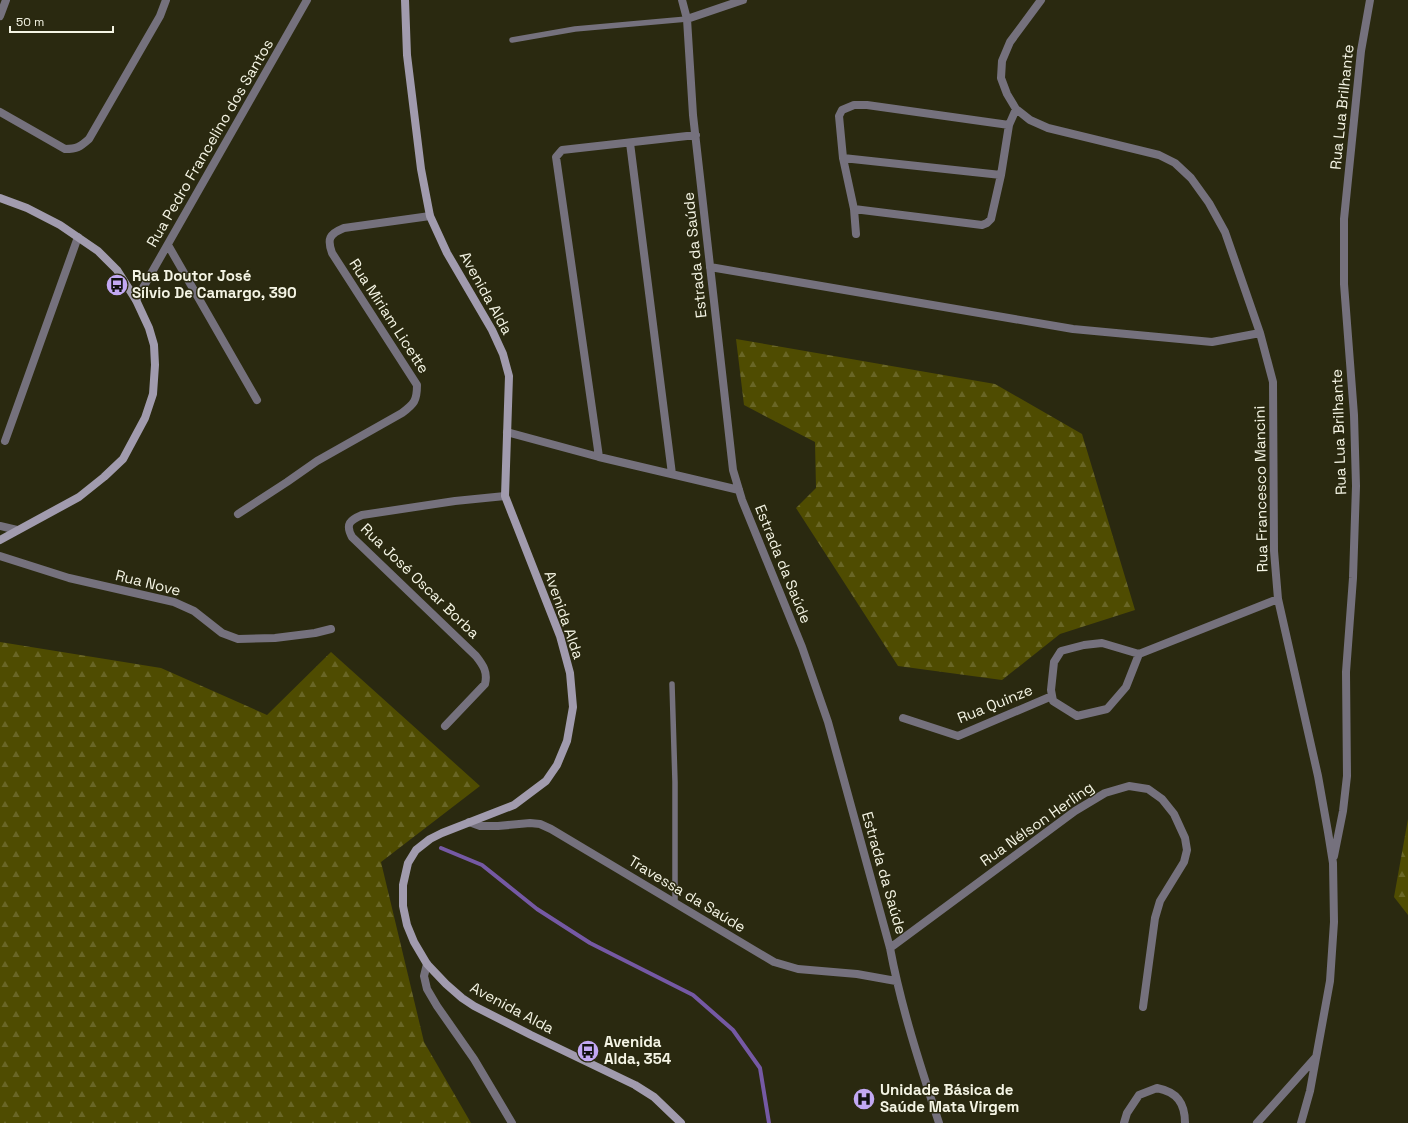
<svg xmlns="http://www.w3.org/2000/svg" width="1408" height="1123" viewBox="0 0 1408 1123" font-family="'Space Grotesk',sans-serif">
<style>
.forest{fill:url(#forest-firs)}
.lines{fill:none;stroke-linecap:round;stroke-linejoin:round}
.stream{stroke:#7559a4;stroke-width:4}
.lane{stroke:#75717d;stroke-width:5.5}
.street{stroke:#75717d;stroke-width:8}
.secondary{stroke:#a19bae;stroke-width:8}
.labels{text-anchor:middle;stroke-width:3;stroke-linejoin:round;paint-order:stroke}
.street-label{font-size:15px;fill:#f4f4e4;stroke:#2a2910}
.poi-label{font-size:15px;font-weight:bold;fill:#f4f4e4;stroke:#2a2910;text-anchor:start}
</style>
<defs>
<pattern id="forest-firs" width="22" height="20" patternUnits="userSpaceOnUse"><rect width="22" height="20" fill="#4f4c01"/><path d="M5 1l3.5 6h-7zM16 11l3.5 6h-7z" fill="#696626"/></pattern>
</defs>
<rect width="100%" height="100%" fill="#2a2910"/>
<!-- forest -->
<path class="forest" d="M736 339 995 384 1082 434 1135 610 1060 634 1002 680 898 666 796 508 816 488 815 442 744 405Z
M0 642 161 668 267 715 331 652 480 786 381 862 424 1042 471 1123H0Z
M1408 819V915L1394 897Z"/>
<g class="lines">
<!-- stream -->
<path class="stream" d="M441 848 482 865 537 909 590 943 693 995 733 1030 760 1068 769 1123"/>
<!-- lane -->
<path class="lane" d="M512 40 575 29 687 19
M672 684 675 782V903"/>
<!-- street -->
<path class="street" d="M682 0 687 19 693 115 733 470 742 500 802 647 828 722 890 948C901 1007 920 1065 939 1123
M1041 0 1010 42 1002 61 1001 78 1007 94 1016 109 1030 120 1048 128 1159 155 1175 163 1191 178 1209 203 1225 232 1260 333 1273 382 1274 551 1278 599 1318 776 1328 832 1333 863 1334 922 1330 981 1310 1091 1301 1123
M0 16 6 0
M687 19 743 0
M0 112 65 149C77 149 80 147 89 139L160 16 166 0
M630 143 672 474
M843 158 1001 175
M854 209 982 225 987 223 991 219 1001 175 1009 125 1016 109
M856 234 854 209 843 158 839 116 842 110 854 105H867L1009 125
M168 245 257 400
M710 267 1073 329 1212 342 1260 333
M136 300 307 0
M507 432 599 457 739 490
M5 441 78 237
M599 457 556 157 562 150 696 135
M238 514 287 482 317 461 402 413C414 404 417 401 417 385L332 253C327 239 329 234 344 228L430 216
M0 526 17 530
M0 556 69 578 174 602 194 611 222 633 238 639 275 638 315 633 331 629
M1139 654 1126 687 1107 709 1077 716 1053 701 1051 690 1054 662 1061 651 1084 645 1102 643 1139 654 1278 599
M903 718 958 736 1052 696
M445 726 485 684C488 672 483 665 476 656L352 537C345 524 350 520 362 515L455 501 505 496
M469 822 480 826H498L530 823 540 824 551 829 774 962 798 969 857 974 896 981
M1334 856 1343 811 1347 776 1346 672 1353 578 1356 486 1354 415 1344 284V219L1361 51 1370 0
M890 948 1075 811 1105 793 1129 786 1148 789 1162 799 1174 814 1185 838 1187 850 1184 862 1160 901 1155 918 1143 1007
M427 964 424 976 427 989 437 1006 474 1059 512 1123
M1124 1123 1127 1113 1139 1095 1157 1088C1177 1092 1185 1103 1185 1123
M1257 1123 1316 1057"/>
<!-- secondary -->
<path class="secondary" d="M405 0 407 55 421 169 430 216 447 253 492 330 503 354 509 376 505 496 560 636 570 673 573 707 567 741 557 765 546 781 514 805 442 833 430 839 416 850 408 863 403 885V906L407 925 414 942 427 964 446 984 462 998 474 1006 531 1035 635 1085 654 1097 681 1123
M0 198 27 208 60 225 98 251 117 270 136 300 149 328 154 345 155 365 153 394 145 418 123 459 104 477 79 497 0 540"/>
</g>
<!-- icons -->
<defs>
<g id="bus-disc" transform="scale(1.15)"><circle r="9.5" fill="#c2a8f3" stroke="#2a2910"/><path d="M-5-6H5V4H4V6H2V4H-2V6H-4V4H-5ZM-3.5-4V0h7V-4ZM-3.5 1.2v1.5H-2V1.2ZM2 1.2v1.5H3.5V1.2Z" fill="#111"/></g>
<g id="hospital-disc" transform="scale(1.15)"><circle r="9.5" fill="#c2a8f3" stroke="#2a2910"/><path d="M-5-5h3v3.5h4V-5h3V5h-3V1.5h-4V5h-3Z" fill="#111"/></g>
</defs>
<g fill-rule="evenodd">
<use href="#bus-disc" x="117" y="285"/>
<use href="#bus-disc" x="588" y="1051"/>
<use href="#hospital-disc" x="864" y="1099"/>
</g>
<g class="labels">
<!-- street labels -->
<g class="street-label">
<text transform="translate(1342 107) rotate(-84)" y="5">Rua Lua Brilhante</text>
<text transform="translate(210 143) rotate(-60)" y="5">Rua Pedro Francelino dos Santos</text>
<text transform="translate(695 255) rotate(-96)" y="5">Estrada da Saúde</text>
<text transform="translate(486 293) rotate(61)" y="5">Avenida Alda</text>
<text transform="translate(389 316) rotate(57)" y="5">Rua Miriam Licette</text>
<text transform="translate(1339 432) rotate(-92)" y="5">Rua Lua Brilhante</text>
<text transform="translate(1261 489) rotate(-91)" y="5">Rua Francesco Mancini</text>
<text transform="translate(783 564) rotate(68)" y="5">Estrada da Saúde</text>
<text transform="translate(420 581) rotate(44)" y="5">Rua José Oscar Borba</text>
<text transform="translate(148 583) rotate(14)" y="5">Rua Nove</text>
<text transform="translate(564 615) rotate(71)" y="5">Avenida Alda</text>
<text transform="translate(995 704) rotate(-22)" y="5">Rua Quinze</text>
<text transform="translate(1037 824) rotate(-35)" y="5">Rua Nélson Herling</text>
<text transform="translate(884 873) rotate(74)" y="5">Estrada da Saúde</text>
<text transform="translate(687 894) rotate(31)" y="5">Travessa da Saúde</text>
<text transform="translate(512 1008) rotate(28)" y="5">Avenida Alda</text>
</g>
<!-- poi labels -->
<g class="poi-label">
<text x="132" y="281">Rua Doutor José<tspan x="132" dy="17">Sílvio De Camargo, 390</tspan></text>
<text x="604" y="1047">Avenida<tspan x="604" dy="17">Alda, 354</tspan></text>
<text x="880" y="1095">Unidade Básica de<tspan x="880" dy="17">Saúde Mata Virgem</tspan></text>
</g>
</g>
<!-- scale -->
<path d="M10 26v6h103v-6" fill="none" stroke="#f4f4e4" stroke-width="2"/>
<text x="16" y="26" font-size="12" fill="#f4f4e4" stroke="#2a2910" stroke-width="3" paint-order="stroke">50 m</text>
</svg>
